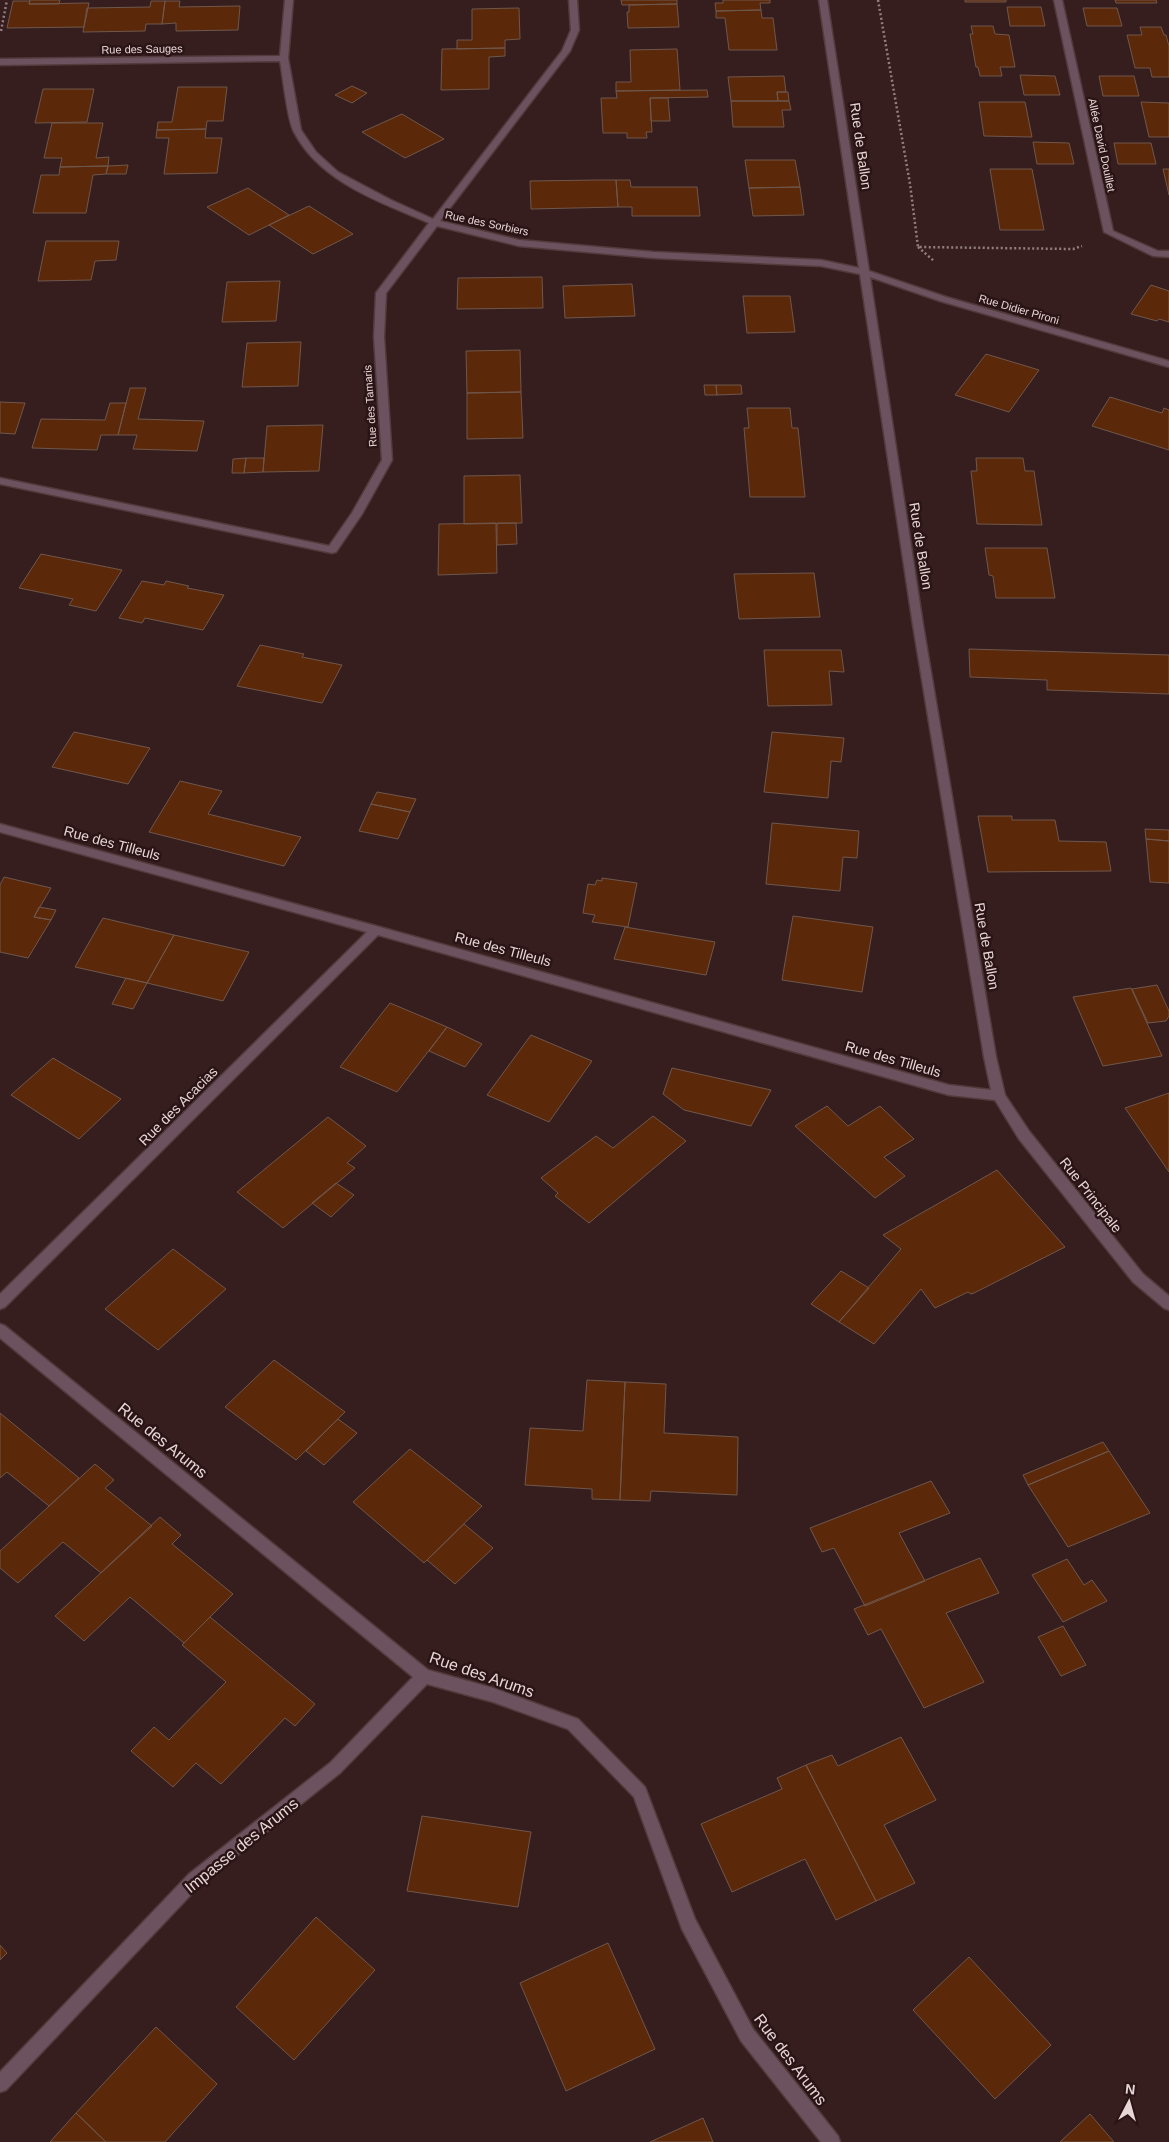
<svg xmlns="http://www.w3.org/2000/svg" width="1169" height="2142" viewBox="0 0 1169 2142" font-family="Helvetica,sans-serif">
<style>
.building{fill:#5c280a;stroke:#6f574b}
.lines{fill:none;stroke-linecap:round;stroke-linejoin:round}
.minor-casing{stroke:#523b3c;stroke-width:3}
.path{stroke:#947f80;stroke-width:2.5;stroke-dasharray:2 2.5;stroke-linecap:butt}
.minor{fill:#6c525e;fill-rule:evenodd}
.labels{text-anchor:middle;stroke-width:5;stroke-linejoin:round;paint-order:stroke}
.far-street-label{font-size:11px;fill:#e7d6d6;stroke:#2b1415}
.street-label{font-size:14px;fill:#e7d6d6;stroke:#2b1415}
.near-street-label{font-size:16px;fill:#e7d6d6;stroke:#2b1415}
</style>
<rect width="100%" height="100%" fill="#361e1f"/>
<!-- building -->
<path class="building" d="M30 0H60L59 4H29Z
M621 0H677V4L622 5Z
M723 0H770V3H760L761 10 716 11 715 3H723Z
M965 0H1006V2H965Z
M1115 0H1156L1157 3H1116Z
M13 1H30L29 4 89 3 84 27 7 28Z
M151 1H165L162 24H146L145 31 83 32 87 8 150 7Z
M165 1H180L179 7 240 6 238 30 176 31V23L162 24Z
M677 4 679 27 628 28 627 12H629V5Z
M1007 7H1041L1045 26H1010Z
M519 8 520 39 505 40V48L457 49V40H472V9Z
M1083 8H1117L1122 26H1087Z
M761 10 762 18H773L777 50H729L725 18H716V11Z
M971 26H993L995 34 1009 35 1015 67H1000L1002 76H980L978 67H976L970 34H973Z
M1140 27H1161L1164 35H1166L1169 46V77H1152L1150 68H1135L1127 35H1142Z
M505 48V56L489 57V89L441 90 442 49Z
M677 49 680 90 616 91V82H631L630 50Z
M1020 75 1055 76 1060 95H1024Z
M784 76 786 92H777L778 101H731L728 77Z
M1099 76H1134L1139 96H1103Z
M352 86 367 93 352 103 335 95Z
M178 87H227L223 121H207L206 129 157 130 158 122H172Z
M43 89H94L87 122 35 123Z
M707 90 708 97 650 98 652 132H646L647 138H627V133H603L601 98H617L616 91Z
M777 92H788L789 101H778Z
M650 98H668L670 121H651Z
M731 101H789L791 110H782L784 127H733Z
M979 102H1025L1032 137 984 136Z
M1141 102 1169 103V137H1149Z
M402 114 444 139 405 158 362 132Z
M52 123H103L96 158 109 157 108 166 60 167 62 158H44Z
M206 129 205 138H222L217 173 164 174 169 138H156L157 130Z
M1033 142 1069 143 1074 164H1037Z
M1114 143H1151L1156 164H1118Z
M745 160H795L800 187 749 188Z
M128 165 126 174H106L108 166Z
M108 166 106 174 93 175 86 213H33L41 175H59L60 167Z
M990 169H1032L1044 230H1000Z
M1163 169H1169V195Z
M598 180H616L618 207 531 209 530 181Z
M616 180H630L631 187H697L700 216H632V207H618Z
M800 187 804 215 753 216 749 188Z
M248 188 289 215 249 235 207 207Z
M309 206 353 234 313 254 269 225Z
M46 241H119L116 260 95 261 91 280 38 281Z
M542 277 543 308 457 309 458 278Z
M280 281 276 321 222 322 227 282Z
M632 284 635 316 565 318 563 286Z
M1151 285 1169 291V322L1159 319 1157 321 1131 314Z
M743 296H790L795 332 747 333Z
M301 342 298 386 242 387 247 343Z
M520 350 521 392 467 393 466 351Z
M986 354 1039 370 1009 412 955 395Z
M704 385H716L717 395H705Z
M716 385H741L742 394 717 395Z
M130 388H146L138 419 204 421 197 451 133 449 137 435H118Z
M521 392 523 438 467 439V393Z
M1110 397 1162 413 1164 408 1169 410V450L1092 426Z
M0 402 25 403 15 434 0 433Z
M110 403H126L118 435H101L97 450 32 448 41 419 105 420Z
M747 408H790L792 428H798L805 497H750L744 428H749Z
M323 425 319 471 263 472 267 426Z
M246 458 244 473H232L233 459Z
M246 458H264L263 472 244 473Z
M976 458H1023L1025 471H1034L1042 525 977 524 971 471H977Z
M520 475 522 523 464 524V476Z
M496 523 497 573 438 575 439 524Z
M497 523H516L517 544 497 545Z
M985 548H1047L1055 598H996L993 576 989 575Z
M41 554 122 570 96 611 69 605 73 599 19 588Z
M814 573 820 617 739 619 734 574Z
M142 581 164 585 166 581 189 586 187 588 224 595 203 630 145 618 142 623 119 618Z
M260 645 304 654 302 657 342 665 322 703 237 686Z
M969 649 1169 655V694L1047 690V680L970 677Z
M764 650H841L844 672 829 671 832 705 768 706Z
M74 732 150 748 128 784 52 767Z
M772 732 844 738 841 762 831 761 828 798 764 792Z
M180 781 222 791 208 814 301 837 284 866 149 832Z
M377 792 416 799 410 812 371 804Z
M371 804 410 812 398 839 359 831Z
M978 816H1012V820H1055L1059 841 1106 842 1111 871 988 872Z
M772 823 859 831 857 858 843 857 840 891 766 884Z
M1145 829 1169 830V841L1146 839Z
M1146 839 1169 841V883L1150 882Z
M4 877 51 888 34 917 51 920 28 958 0 952V885Z
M602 878 637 883 628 927 592 922 595 915 583 913 588 884 595 885 597 880 602 881Z
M39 907 56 910 51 920 34 917Z
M793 916 873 927 862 992 782 980Z
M103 918 174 935 147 983 75 967Z
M625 927 715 942 706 975 614 959Z
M174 935 249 952 223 1001 147 983Z
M126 978 147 983 133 1009 112 1004Z
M1157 985 1169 1011V1016L1166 1021 1148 1023 1132 989Z
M1131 988 1162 1056 1103 1066 1073 997Z
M390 1003 447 1027 397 1092 340 1067Z
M447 1027 482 1044 465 1067 429 1051Z
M531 1035 592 1061 549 1122 487 1095Z
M53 1058 121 1099 79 1139 11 1095Z
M672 1068 771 1090 751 1126 684 1110 663 1094Z
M1169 1093V1172L1125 1108Z
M827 1106 848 1126 880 1106 914 1139 884 1157 905 1176 875 1198 795 1126Z
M653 1116 686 1141 589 1223 555 1196 558 1193 541 1178 596 1136 613 1148Z
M328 1117 366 1146 347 1163 355 1168 283 1228 237 1192Z
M997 1170 1065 1247 974 1293 971 1294 968 1292 935 1308 921 1289 874 1344 839 1322 901 1249 883 1235Z
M336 1183 354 1195 331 1217 312 1203Z
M173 1249 226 1289 158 1350 105 1309Z
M841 1271 869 1288 839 1322 811 1304Z
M274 1360 345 1412 296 1460 225 1407Z
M587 1380 625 1382 620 1500 592 1499V1489L525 1485 530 1428 583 1431Z
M625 1382 666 1384 664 1433 738 1437 737 1495 651 1491 650 1501 620 1500Z
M0 1413 79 1478 49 1506 7 1472 0 1478Z
M338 1419 357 1433 324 1465 306 1451Z
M1103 1442 1109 1451 1028 1485 1023 1475Z
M410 1449 482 1506 424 1563 353 1502Z
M1109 1451 1150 1513 1068 1547 1028 1485Z
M95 1464 114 1480 105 1488 152 1526 101 1573 63 1542 18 1583 0 1568V1551Z
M931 1481 950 1513 899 1533 925 1581 865 1606 834 1548 822 1552 810 1528Z
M160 1517 181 1535 172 1544 233 1594 184 1643 130 1597 84 1641 55 1616Z
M464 1524 493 1548 455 1584 427 1560Z
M980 1558 999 1593 946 1613 984 1682 924 1708 881 1629 868 1635 854 1609Z
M1067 1559 1084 1585 1092 1580 1107 1601 1063 1622 1032 1575Z
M210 1617 315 1704 295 1726 285 1718 221 1784 196 1763 173 1787 131 1751 154 1727 169 1740 226 1682 182 1645Z
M1063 1626 1086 1665 1061 1676 1038 1637Z
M901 1737 936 1800 884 1825 915 1883 876 1901 806 1765 832 1755 838 1766Z
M806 1765 876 1901 836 1920 805 1859 732 1892 701 1824 782 1789 777 1778Z
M422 1816 531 1832 518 1907 407 1891Z
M316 1917 375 1970 294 2060 236 2007Z
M608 1943 655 2049 566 2091 520 1983Z
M0 1945 7 1953 0 1960Z
M969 1957 1051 2045 995 2099 913 2010Z
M156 2027 217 2084 165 2142H106L76 2113Z
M76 2113 106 2142H50Z
M1090 2114 1114 2142H1060Z
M703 2118 713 2142H650Z"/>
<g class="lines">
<!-- minor casing -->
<g class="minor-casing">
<path id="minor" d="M285 0H293L288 58 301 130 316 152 338 172 391 200 433 219 562 51 571 30 569 0H577L579 30 570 51 440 221 519 240 654 252 821 260 859 268 819 0H827L869 271 946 297 1169 361V367L940 301 870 277 923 625 996 1057 1005 1095 1029 1131 1143 1274 1169 1296V1310L1164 1308 1133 1282 1019 1139 995 1100 949 1095 378 935 5 1307 0 1309V1294L367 932 0 832V824L376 926 949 1085 991 1090 984 1057 913 625 860 274 821 266 654 258 519 246 437 226 386 293 384 337 392 460 362 514 336 552 332 553 0 484V478L329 546 352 513 382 460 374 337 376 293 429 223C380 202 320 182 294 132 287 119 283 76 280 61L0 65V59L280 56Z
M1054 0H1062L1113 231 1158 251H1169V257L1153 256 1104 232Z
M0 1324 5 1326 428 1670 493 1688 578 1719 645 1787 695 1919 753 2029 838 2136 840 2142H821L741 2041 682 1929 634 1797 568 1729 493 1702 427 1684 340 1773 201 1884 6 2090 0 2092V2072L189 1874 330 1763 413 1677 0 1338Z"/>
</g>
<!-- path -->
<path class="path" d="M878 0 910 184 918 247 1073 249 1082 246
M1 31 7 0
M918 247 934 261"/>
<!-- minor -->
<use href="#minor" class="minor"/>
</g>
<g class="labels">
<!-- far-street labels -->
<g class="far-street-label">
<text transform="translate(142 49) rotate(-1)" y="4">Rue des Sauges</text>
<text transform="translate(1102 145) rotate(78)" y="4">Allée David Douillet</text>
<text transform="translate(487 223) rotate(12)" y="4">Rue des Sorbiers</text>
<text transform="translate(1019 309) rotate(16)" y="4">Rue Didier Pironi</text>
<text transform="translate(370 406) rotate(-94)" y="4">Rue des Tamaris</text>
</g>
<!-- street labels -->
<g class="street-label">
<text transform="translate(861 146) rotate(82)" y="5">Rue de Ballon</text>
<text transform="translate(921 546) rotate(81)" y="5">Rue de Ballon</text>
<text transform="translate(112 843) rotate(15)" y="5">Rue des Tilleuls</text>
<text transform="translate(987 946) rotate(80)" y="5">Rue de Ballon</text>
<text transform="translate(503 949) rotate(15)" y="5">Rue des Tilleuls</text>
<text transform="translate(893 1059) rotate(16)" y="5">Rue des Tilleuls</text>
<text transform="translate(178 1106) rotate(-45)" y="5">Rue des Acacias</text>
<text transform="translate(1091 1195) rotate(52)" y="5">Rue Principale</text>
</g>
<!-- near-street labels -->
<g class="near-street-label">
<text transform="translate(163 1440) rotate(39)" y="6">Rue des Arums</text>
<text transform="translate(482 1674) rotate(19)" y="6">Rue des Arums</text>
<text transform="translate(241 1845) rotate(-39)" y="6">Impasse des Arums</text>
<text transform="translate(791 2059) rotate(53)" y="6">Rue des Arums</text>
</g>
</g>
<!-- north arrow -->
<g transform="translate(1129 2102) rotate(6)" stroke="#2b1415" stroke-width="4" paint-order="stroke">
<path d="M0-4L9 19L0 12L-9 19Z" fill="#e7d6d6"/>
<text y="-8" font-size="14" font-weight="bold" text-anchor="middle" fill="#e7d6d6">N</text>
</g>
</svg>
